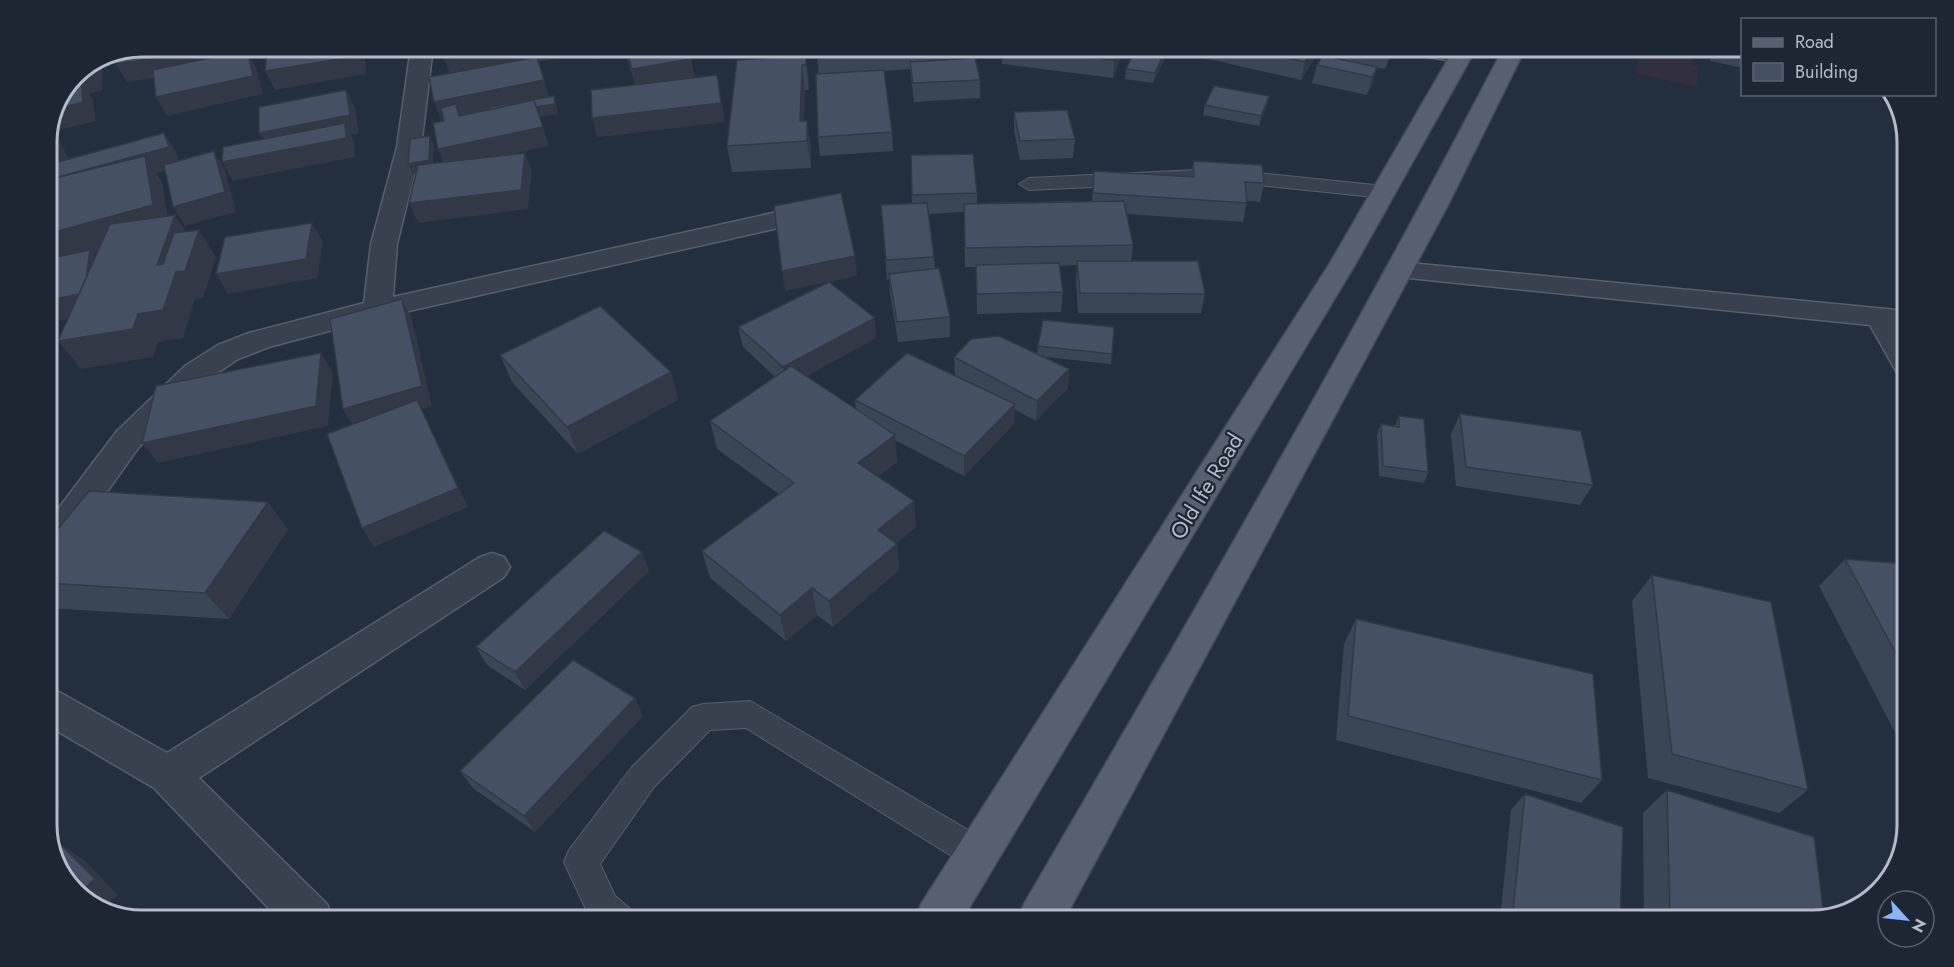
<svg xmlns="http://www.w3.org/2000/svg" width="1954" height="967" viewBox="0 0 1954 967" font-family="Jost,sans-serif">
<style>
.medical{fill:#32303f}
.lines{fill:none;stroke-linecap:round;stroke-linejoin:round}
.service-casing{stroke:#565f6c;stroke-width:2}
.minor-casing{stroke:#565f6c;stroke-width:3}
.primary-casing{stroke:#414a57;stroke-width:3}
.service{fill:#38414e;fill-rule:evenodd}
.minor{fill:#38414e;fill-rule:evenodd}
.primary{fill:#56606e;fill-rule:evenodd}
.wall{fill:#3b4654}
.shaded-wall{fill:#303945}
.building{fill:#455162;stroke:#303945;stroke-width:1.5}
.labels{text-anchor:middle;stroke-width:4.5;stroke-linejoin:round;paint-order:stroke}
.street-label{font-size:22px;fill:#b4bcc9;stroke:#1d2633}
.rim{fill:none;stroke:#b4bcc9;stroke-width:3}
</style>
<rect width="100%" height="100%" fill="#242f3e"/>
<!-- medical -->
<path class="medical" d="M1640 47H1696L1692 65 1699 68 1696 87 1636 73Z"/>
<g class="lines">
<!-- service casing -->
<g class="service-casing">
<path id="service" d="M1218 169 1384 186 1394 192 1384 198 1218 181 1029 190 1019 184 1029 178Z
M750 701 990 843 995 854 990 865 978 870 966 865 746 728 710 730 654 787 600 864 615 896 629 908 634 920H591L564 862 569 850 632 767 692 707 703 704Z"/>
</g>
<!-- minor casing -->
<g class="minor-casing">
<path id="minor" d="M411 47H433L421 147 397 244 393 297 818 203 827 206 831 211 827 216 818 219 378 318 269 347 238 359 207 380 139 447 76 535 64 539 52 535 47 526 52 517 117 431 185 366 218 345 249 333 364 303 371 244 397 147Z
M1391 47H1440L1468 51 1471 56 1468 61 1460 62 1402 53 1395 51Z
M1399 262 1907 311V329H1901L1907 340V374L1896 371 1870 325 1389 276 1385 270 1389 264Z
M492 553 504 557 510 567 504 577 199 778 327 904 333 920H280L154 788 47 725V688L61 693 167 753 480 557Z"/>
</g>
<!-- primary casing -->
<g class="primary-casing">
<path id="primary" d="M1455 47H1477L1356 263 962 920H915L921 904 1330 263Z
M1504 47H1526L1448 205 1064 920H1018L1024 904C1189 621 1353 338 1504 47Z"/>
</g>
<!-- service -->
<use href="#service" class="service"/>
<!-- minor -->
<use href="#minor" class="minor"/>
<!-- primary -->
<use href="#primary" class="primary"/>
</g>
<!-- wall -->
<path class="wall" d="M590 46H686L695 77 681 80 725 122 597 137 636 85 626 55 593 59Z
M1002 46H1124L1113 78 1002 64Z
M1137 46H1168L1167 54 1153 83 1125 79 1126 69Z
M1192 46H1321L1320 49 1301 80 1191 55Z
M1325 46H1393L1390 58 1385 69 1377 68 1372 85 1367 95 1312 83 1317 65 1325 51Z
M1713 46H1743V68L1710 61Z
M954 49V59L980 80V98L914 102 910 69 884 71 892 132 893 151 820 156 818 137 819 74 817 57Z
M806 56 809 90H805L804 121 811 147V168L732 172 727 146Z
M1269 96 1267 105 1259 126 1203 115 1205 105Z
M1014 112 1075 139 1073 158 1020 160 1014 131Z
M911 155 977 193V203L1092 201 1094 171 1191 177 1193 161 1264 183 1260 202 1247 201 1243 222 1127 214 1133 245 1131 261 1205 294 1201 313H1078L1076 281 1077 265 1059 266 1063 292 1061 312 977 314 976 267H965L964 212 928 214 934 257 935 269 950 317V337L898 342 890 293 889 279 887 280 881 205 912 204Z
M738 327 876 338 806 376 856 409 855 400 955 376 954 357 1037 354 1038 346 1114 327 1111 364 1045 357 1069 369 1068 388 1036 421 1014 409V424L964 476 895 440 897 462 878 476 916 527 897 543 899 570 833 627 817 615 786 641 710 578 702 551 779 494 717 449 710 421 775 377 743 347Z
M500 355 679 399 578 454 512 382Z
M1460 414 1593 485 1580 505 1456 486 1451 434Z
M1399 416 1428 472 1424 483 1379 476 1377 435 1381 424 1395 426Z
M288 529 229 619 47 608V542Z
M1845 559 1907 564V748H1903L1819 586Z
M649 571 525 690 487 665 476 647Z
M1652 575 1808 790 1779 813 1648 778 1632 601Z
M1356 619 1602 780 1581 803 1336 740 1344 644Z
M643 716 535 832 473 788 460 771Z
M1667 790 1812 920H1644L1643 813Z
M1525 794 1620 920H1500L1511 810Z"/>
<!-- shaded-wall -->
<path class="shaded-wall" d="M142 46H210L212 49 207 70 127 82 116 64Z
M262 46H336L269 61Z
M358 46H362L365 54 366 74 275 90 265 71Z
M515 46H551L554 59 451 77 444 59Z
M590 46H624L626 55 593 59Z
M1119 46H1124L1113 78 1114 60Z
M1167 46V54L1153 83 1155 73Z
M1315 46H1321L1320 49 1301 80 1305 62Z
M1340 46H1341L1338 59 1334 58Z
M1392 46H1393L1390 58 1385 69Z
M247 50 256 68 263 94 167 116 156 97Z
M806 56 809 82V90L806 65Z
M691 59 695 77 637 87 632 69Z
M101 64 102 66 103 90 89 94 93 100 96 121 53 131 59 140 72 165 47 173V149L49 132 74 76Z
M802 65 805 90 803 142 800 121Z
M1377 67 1372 85 1367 95 1372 77Z
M717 75 725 122 597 137 592 118Z
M544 80 550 99 441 120 434 102Z
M346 90 355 108 359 133 351 135 354 142 355 157 233 181 222 162 270 152 259 133Z
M554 96 558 114 493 125Z
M1269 96 1267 105 1259 126 1261 116Z
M807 121 811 147V168L807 141Z
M543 127 549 146 446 168 438 149Z
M164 133 176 152 181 166 156 173 162 182 170 229 175 215 193 242 199 230 216 257 203 298 195 299 183 338 158 342 153 357 81 369 58 341 138 314 169 233 93 254 105 269 99 312 47 324V181Z
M430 136 434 145 433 170 413 174 408 164Z
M214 151 225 170 236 212 185 226 173 207Z
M525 153 532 172 528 209 418 223 409 203Z
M312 223 323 242 317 278 228 294 216 274Z
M855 256 857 276 785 291 782 271Z
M402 299 412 319 432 406 422 409 468 507 374 547 362 528 355 429 343 409Z
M875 318 876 338 787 387 783 367Z
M47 327 49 330 47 339Z
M321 353 333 373 328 426 158 463 142 443Z
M1069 369 1068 388 1036 421 1037 401Z
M671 372 679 399 578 454 567 427Z
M1015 404 1014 424 964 476V456Z
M895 435 897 462 862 490 858 463Z
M914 501 916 527 881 557 878 530Z
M268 502 288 529 229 619 205 593Z
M897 544 899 570 833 627 829 601Z
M642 552 649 571 525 690 515 672Z
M812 588 817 615 786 641 780 615Z
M635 698 643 716 535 832 524 816Z
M47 792 60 801 47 815Z
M60 844 84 860 118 895 100 910 79 893Z"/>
<!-- building -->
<path class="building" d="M142 46H198L197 52 116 64 119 56Z
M292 46H358V56L265 71 267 50Z
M442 46H515L444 59Z
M625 46H686L691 59 632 69Z
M817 46H954V49L817 57Z
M1006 46H1119L1114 60Z
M1137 46H1167L1155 73 1126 69Z
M1237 46H1315L1305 62Z
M1328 46H1340L1334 58 1377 67 1372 77 1317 65Z
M1368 46H1392L1390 51Z
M247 50 253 76 156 97 153 70Z
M806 56V65H802L800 121H807V141L727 146 737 60Z
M537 57 544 80 434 102 429 77Z
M975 58 980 80 913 83 910 62Z
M92 67V72L74 76 75 74Z
M884 70 892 132 818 137 816 74Z
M717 75 721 103 592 118 591 90Z
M81 81 83 102 60 108 71 84Z
M1214 86 1269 96 1261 116 1205 105Z
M346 90 350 115 259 133V107Z
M554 96 555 104 536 107 534 100 489 110V107Z
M534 100 543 127 438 149 433 123 444 121 441 108 456 104 459 116Z
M1067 110 1075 139 1020 141 1014 112Z
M345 123 346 138 222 162 223 147Z
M50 129 59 146 47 149V136Z
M164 133 169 147 47 180V165Z
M430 136 429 160 408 164 410 139Z
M214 151 225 192 173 207 164 165Z
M525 153 521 190 409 203 418 165Z
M973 154 977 193 912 195 911 155Z
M145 156 153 205 47 234V180Z
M1193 161 1262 165 1264 183 1245 182 1247 203 1093 193 1094 171 1194 177Z
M841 193 855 256 782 271 774 206Z
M1124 201 1133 245 965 248 964 204Z
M927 203 934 257 886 260 881 205Z
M175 215 157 265 163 264 174 233 199 230 185 271 176 272 163 310 138 314 133 329 58 341 110 224Z
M312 223 306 259 216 274 225 237Z
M90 250 86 279 79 294 47 301V259Z
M1077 261H1198L1205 294 1080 293Z
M1059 263 1063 292 977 294 976 265Z
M939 268 950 317 897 322 889 274Z
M829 282 875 318 783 367 738 327Z
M402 299 422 386 343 409 330 319Z
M600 306 671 372 567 427 500 355Z
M1043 320 1114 327 1112 354 1038 346Z
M999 336 1069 369 1037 401 954 357 971 339Z
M321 353 316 406 142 443 156 386Z
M907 353 1015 404 964 456 855 400Z
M791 366 895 435 858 463 914 501 878 530 897 544 829 601 812 588 780 615 702 551 794 483 710 421Z
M417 400 458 488 362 528 327 434Z
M1460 414 1581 431 1593 485 1466 467Z
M1399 416 1424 419 1428 472 1383 466 1381 424 1399 427Z
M89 491 268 502 205 593 47 583V542Z
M604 531 642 552 515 672 476 647Z
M1845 559 1907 564V674Z
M1652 575 1771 602 1808 790 1672 754Z
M1356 619 1593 674 1602 780 1348 716Z
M573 660 635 698 524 816 460 771Z
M1667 790 1814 837 1824 917 1812 920H1670Z
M1525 794 1623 827 1620 920H1512Z
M60 844 95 879 79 893 63 878 53 850Z
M1177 910 1199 920H1173Z"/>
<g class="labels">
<!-- street labels -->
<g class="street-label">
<text transform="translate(1206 486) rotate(-59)" y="8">Old Ife Road</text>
</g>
</g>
<!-- crop -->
<path d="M0 0H1954V967H0ZM142 57H1812A85 85 0 0 1 1897 142V825A85 85 0 0 1 1812 910H142A85 85 0 0 1 57 825V142A85 85 0 0 1 142 57Z" fill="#1d2633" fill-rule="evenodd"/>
<path class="rim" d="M142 57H1812A85 85 0 0 1 1897 142V825A85 85 0 0 1 1812 910H142A85 85 0 0 1 57 825V142A85 85 0 0 1 142 57Z"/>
<!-- legend -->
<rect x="1741" y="18" width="195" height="78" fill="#1d2633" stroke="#59626f" stroke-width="1.5"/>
<rect x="1753" y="38" width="30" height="9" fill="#56606e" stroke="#59626f" stroke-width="1.5"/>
<text x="1795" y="48" font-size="18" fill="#b4bcc9">Road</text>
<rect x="1753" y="63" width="30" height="18" fill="#455162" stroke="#59626f" stroke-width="1.5"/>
<text x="1795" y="78" font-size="18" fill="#b4bcc9">Building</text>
<!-- north arrow -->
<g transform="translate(1906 919) rotate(117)"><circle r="28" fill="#1d2633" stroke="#59626f" stroke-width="1.5"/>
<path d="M0-4.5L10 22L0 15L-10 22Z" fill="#8ab4f8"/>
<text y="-9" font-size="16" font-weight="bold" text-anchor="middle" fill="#b4bcc9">N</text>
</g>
</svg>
